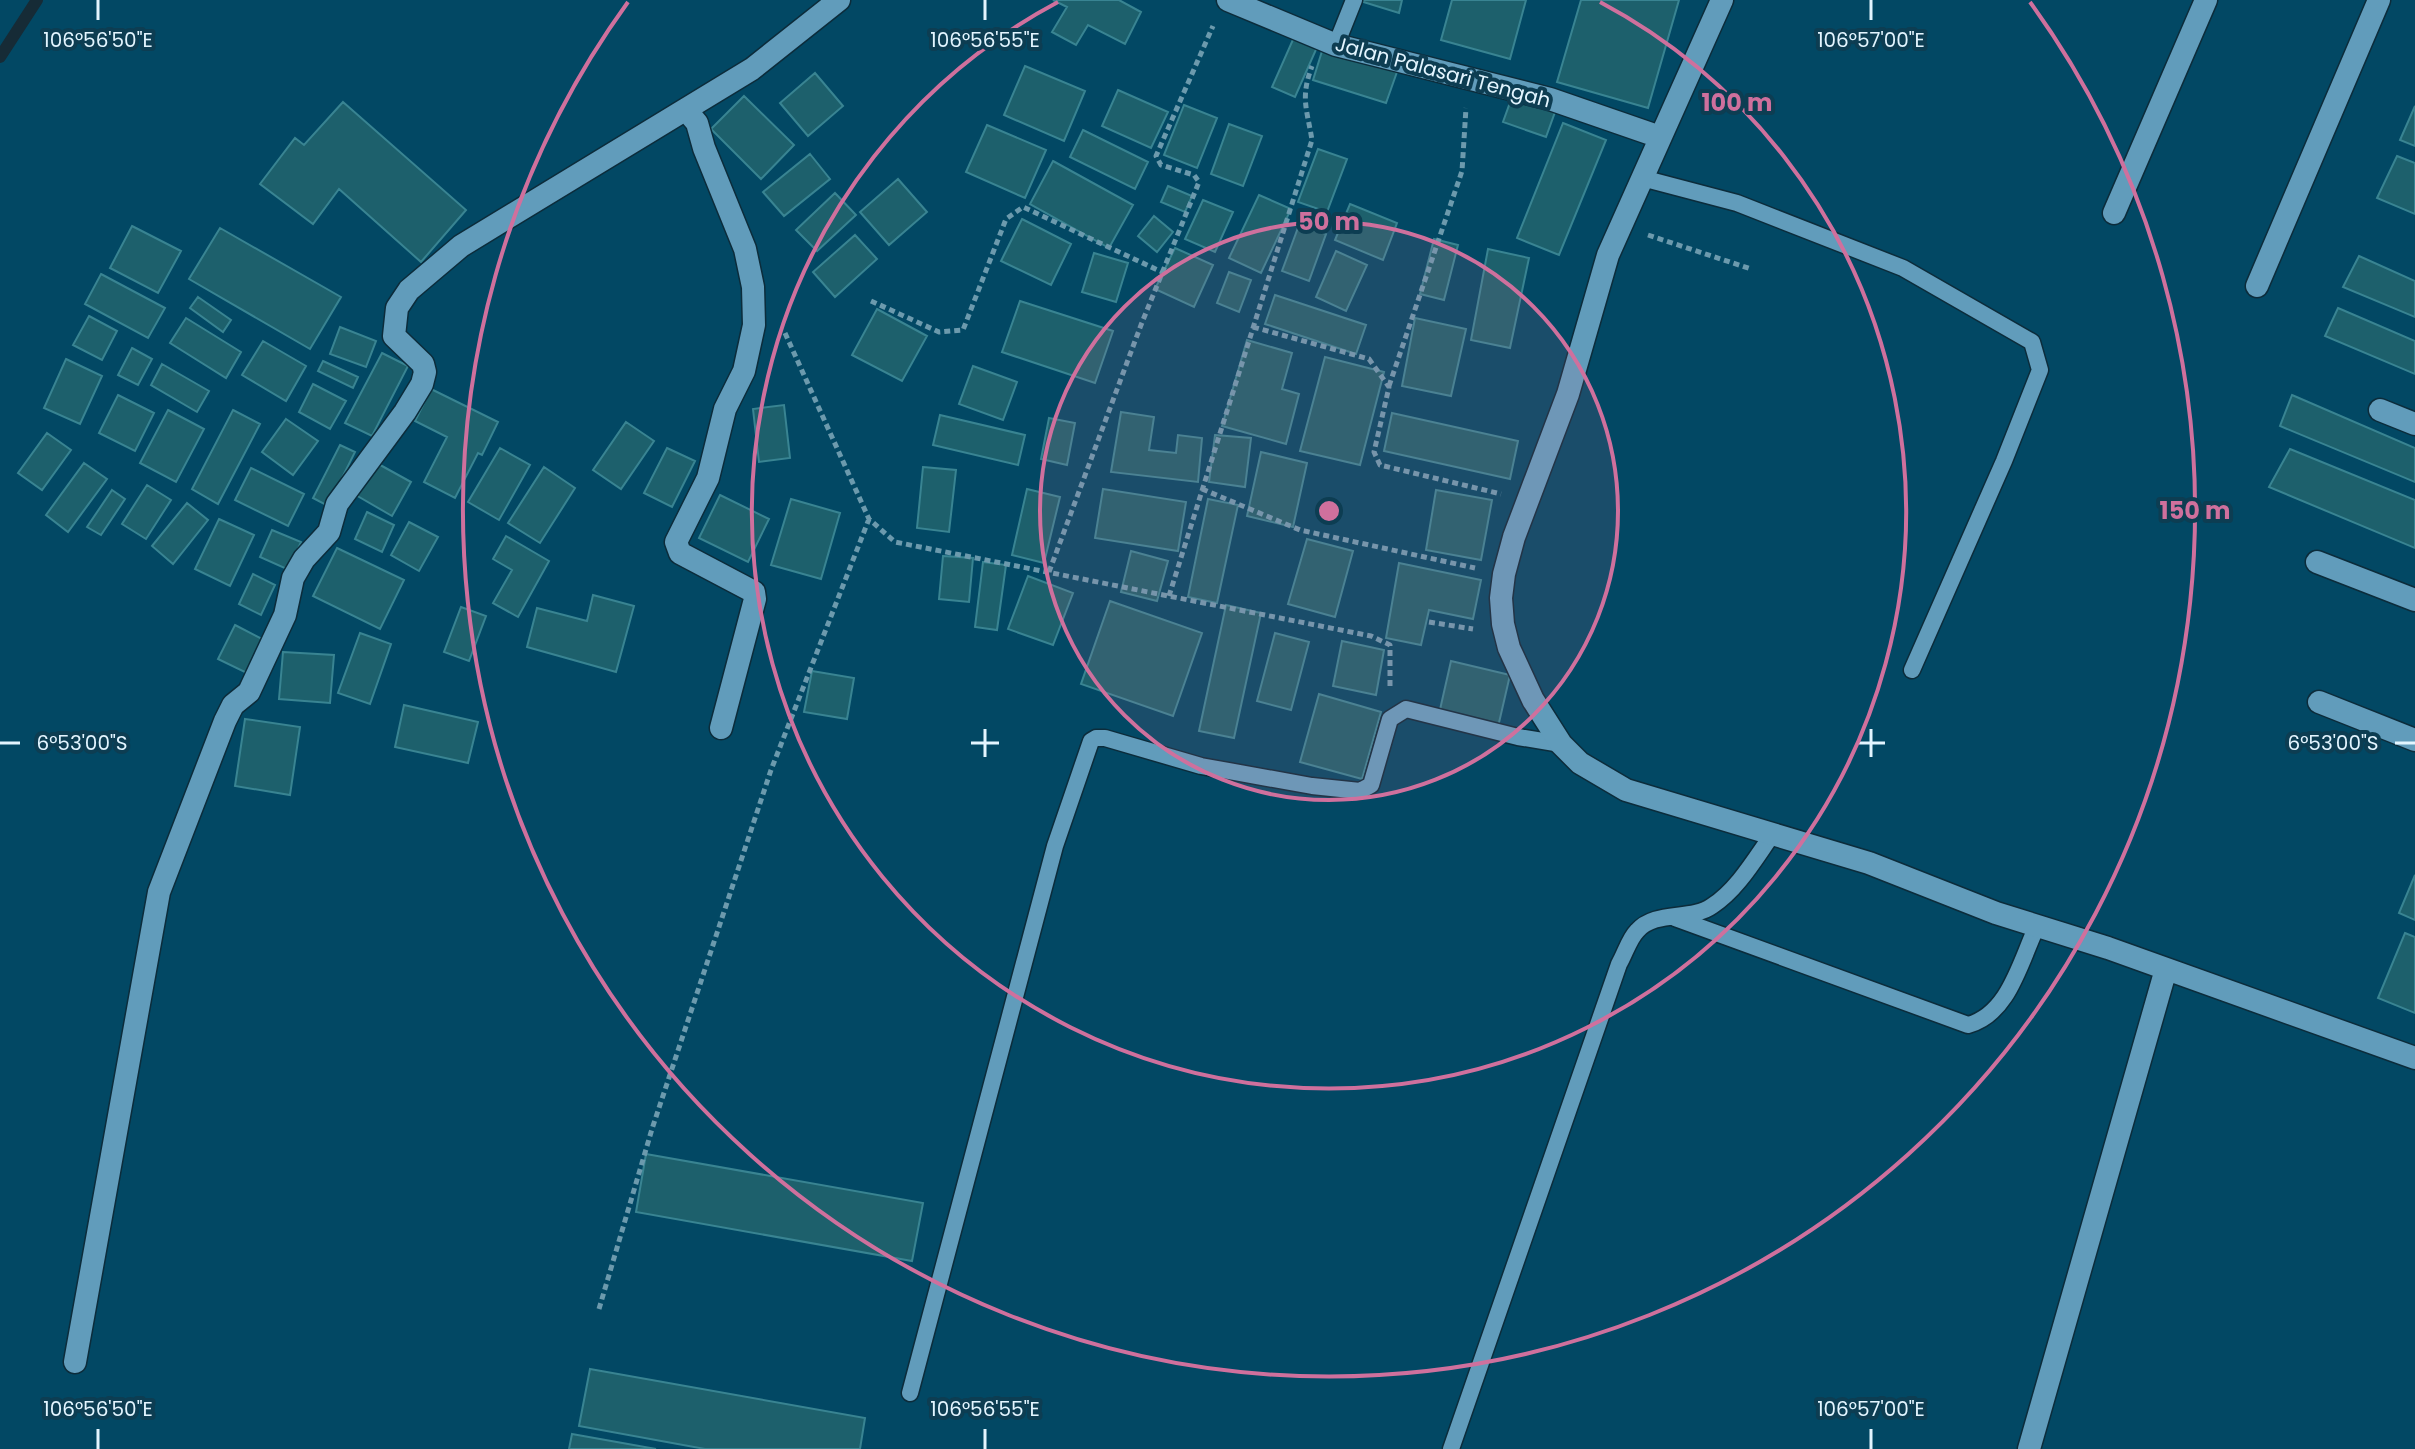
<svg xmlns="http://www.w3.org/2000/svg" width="2415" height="1449" viewBox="0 0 2415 1449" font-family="Poppins,sans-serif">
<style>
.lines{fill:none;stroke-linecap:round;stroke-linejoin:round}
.stream{stroke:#162b36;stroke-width:12}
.building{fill:#1d606c;stroke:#398492;stroke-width:2}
.service-casing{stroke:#0c2c3b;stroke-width:19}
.minor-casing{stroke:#0c2c3b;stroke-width:25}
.path{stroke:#6c9aad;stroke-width:5;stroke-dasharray:6 4;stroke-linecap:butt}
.service{stroke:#619cbb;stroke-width:16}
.minor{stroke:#619cbb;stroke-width:22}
.ticks{fill:none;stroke:#e3f5ff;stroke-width:3}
.ring{fill:none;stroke:#cf709d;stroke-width:4}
.labels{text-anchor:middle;stroke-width:8;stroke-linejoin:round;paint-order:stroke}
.street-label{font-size:20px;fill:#e3f5ff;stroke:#0d3d52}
.ticks-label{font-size:20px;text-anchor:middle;fill:#e3f5ff;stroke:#0d3d52;stroke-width:8;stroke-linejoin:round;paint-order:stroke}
.centre{fill:#cf709d;stroke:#0d3d52;stroke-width:4}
.ring-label{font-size:24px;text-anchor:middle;font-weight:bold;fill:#cf709d;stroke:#0d3d52;stroke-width:8;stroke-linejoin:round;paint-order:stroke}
</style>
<rect width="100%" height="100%" fill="#024864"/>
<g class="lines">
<!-- stream -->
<path class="stream" d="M0 57 37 0"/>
</g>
<!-- building -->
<path class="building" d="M1053 0H1119L1141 12 1125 44 1088 25 1076 45 1052 32 1067 7Z
M1357 0H1402L1399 13Z
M1452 0H1526L1510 59 1441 40Z
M1581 0H1679L1648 108 1557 82Z
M1295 35 1318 45 1295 97 1272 87Z
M1323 48 1397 72 1386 103 1313 80Z
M1025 66 1085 91 1064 141 1004 115Z
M815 73 843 106 808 136 780 103Z
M1118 90 1168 112 1151 148 1102 126Z
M744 96 794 145 761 179 711 129Z
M1512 97 1555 112 1546 137 1503 122Z
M343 102 466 210 421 262 339 189 313 224 260 184 295 138 304 145Z
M1184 105 1217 118 1197 168 1164 155Z
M2415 106V146L2400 140Z
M1563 123 1606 140 1559 255 1517 238Z
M1229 124 1262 136 1243 186 1211 174Z
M987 125 1046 150 1025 198 966 172Z
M1083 130 1148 162 1135 189 1070 157Z
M1318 149 1347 159 1327 212 1298 202Z
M810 154 830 179 784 216 763 192Z
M2397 156 2415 163V214L2377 198Z
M1053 161 1133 205 1109 248 1030 204Z
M898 179 927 212 889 245 860 212Z
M1168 186 1192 196 1185 212 1161 202Z
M835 193 856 215 817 251 796 230Z
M1259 195 1291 209 1261 273 1229 258Z
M1203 200 1233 212 1215 252 1185 239Z
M1350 204 1397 223 1383 260 1335 240Z
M1154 216 1173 232 1157 252 1138 236Z
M1022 219 1071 244 1051 285 1001 261Z
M1299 225 1326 234 1309 281 1282 271Z
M132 226 181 251 158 293 110 268Z
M220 228 341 297 310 349 189 279Z
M855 235 877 259 835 297 813 272Z
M1434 239 1458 245 1444 300 1420 294Z
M1175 248 1213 265 1194 307 1155 289Z
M1488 249 1529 258 1510 348 1471 340Z
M1336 251 1367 265 1346 311 1316 297Z
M1094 253 1128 263 1116 302 1082 292Z
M2359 256 2415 281V317L2343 287Z
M1229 272 1251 280 1239 312 1217 303Z
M101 274 165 308 148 338 85 304Z
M1275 295 1366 325 1356 354 1265 324Z
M198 297 231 320 223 332 190 308Z
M1020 301 1113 331 1095 383 1002 352Z
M2338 308 2415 341V374L2325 336Z
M877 309 927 336 902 381 852 355Z
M89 316 117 331 102 360 73 345Z
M186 318 241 352 226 378 170 343Z
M1415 318 1466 329 1451 396 1402 386Z
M340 327 376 341 366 367 330 354Z
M1247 340 1292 353 1282 389 1299 394 1286 444 1222 426Z
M263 341 306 366 286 401 242 375Z
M132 348 152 359 138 385 118 375Z
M382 353 408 366 372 436 345 423Z
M1325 357 1384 372 1360 465 1300 451Z
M66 359 102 376 80 424 44 408Z
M323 361 358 377 353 388 318 371Z
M162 364 209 391 197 412 151 385Z
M973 366 1017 382 1003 420 959 404Z
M313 384 346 401 330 429 299 412Z
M431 389 498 422 482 455 478 453 455 498 424 482 447 437 415 421Z
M118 395 154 413 135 451 99 433Z
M2292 395 2415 448V482L2280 426Z
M784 405 790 458 759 462 753 409Z
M168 410 204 429 176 482 140 463Z
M233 410 260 424 218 504 192 489Z
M1121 412 1154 417 1149 450 1176 453 1178 435 1202 438 1198 482 1111 472Z
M1392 413 1518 441 1510 479 1384 451Z
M940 415 1025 435 1018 465 933 445Z
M1049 418 1075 423 1067 465 1041 459Z
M286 419 318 441 293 475 262 452Z
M626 422 654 441 621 489 593 470Z
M47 433 71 450 42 490 18 473Z
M1215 435 1251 438 1245 487 1209 482Z
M340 445 355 452 328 506 313 498Z
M500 448 530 465 499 520 468 502Z
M667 448 695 461 672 507 644 493Z
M2290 449 2415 500V548L2269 487Z
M1261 452 1307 463 1293 527 1247 516Z
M373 461 411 482 392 516 354 494Z
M84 463 107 479 68 532 46 515Z
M544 467 575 488 540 543 508 523Z
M923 467 956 470 949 532 917 528Z
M251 468 304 494 288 526 235 500Z
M147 485 171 500 146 539 122 524Z
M1027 489 1060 497 1044 563 1012 555Z
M1103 489 1186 502 1178 551 1095 538Z
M112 490 125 499 101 535 87 527Z
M1436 490 1492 500 1481 560 1426 550Z
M720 495 769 519 748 562 699 538Z
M791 499 840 513 821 579 771 565Z
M1208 499 1238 505 1217 603 1188 597Z
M187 503 208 520 173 564 152 546Z
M367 512 394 525 382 552 355 539Z
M219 519 254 535 230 586 195 569Z
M409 522 438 537 419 571 391 555Z
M272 530 301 542 289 570 260 557Z
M506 536 549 561 518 617 493 603 512 570 493 559Z
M1307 539 1353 551 1335 617 1288 604Z
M337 548 404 580 380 629 313 596Z
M1131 551 1168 561 1157 601 1121 592Z
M943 556 973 558 969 602 939 599Z
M983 562 1006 565 997 630 975 627Z
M1399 563 1481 580 1473 619 1429 610 1421 645 1386 638Z
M253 574 275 585 261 615 239 604Z
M1028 576 1073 593 1053 645 1008 629Z
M593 595 634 606 616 672 527 647 537 608 587 621Z
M1110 601 1202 633 1173 716 1081 684Z
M1226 605 1261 613 1234 738 1199 731Z
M461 607 486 616 469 661 444 652Z
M235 625 270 643 253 676 218 659Z
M360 633 391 644 370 704 338 693Z
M1275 633 1309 642 1291 710 1257 701Z
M1342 641 1384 650 1376 695 1333 686Z
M283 652 334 655 330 703 279 699Z
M1451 661 1510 675 1498 727 1439 714Z
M812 671 854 678 847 719 804 712Z
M1319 694 1381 712 1362 779 1300 762Z
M404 705 478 722 468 763 395 747Z
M245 719 300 727 290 795 235 786Z
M2415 875V920L2399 913Z
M2405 933 2415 937V1013L2378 998Z
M646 1154 923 1203 912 1261 636 1212Z
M590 1369 865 1418 860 1449H705L579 1426Z
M572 1434 656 1449H569Z"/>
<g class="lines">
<!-- service casing -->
<g class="service-casing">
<path id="service" d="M1336 45 1354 0
M1642 178 1737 203 1903 268 2032 342 2040 370 2004 461 1912 670
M1675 918 1968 1025C2009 1014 2020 962 2037 926
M910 1393 1055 846 1091 741 1096 738H1105L1201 766 1312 786 1360 791 1371 785 1390 719 1406 709 1518 737 1561 744
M1451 1449 1619 964C1625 954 1629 939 1637 931 1655 910 1691 921 1712 906 1737 890 1755 859 1772 835"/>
</g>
<!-- minor casing -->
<g class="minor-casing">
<path id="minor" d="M1228 0 1336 45 1550 99 1660 137
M1722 0 1608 255 1568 394 1514 537 1504 574 1501 598 1503 624 1509 648 1533 700 1561 744 1580 763 1626 790 1869 863 1996 913 2108 948 2415 1058
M686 110 697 123 704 148 745 249 753 287 754 325 744 371 725 409 708 478 676 542 680 553 754 592 755 599 721 728
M2114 213 2206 0
M2257 286 2379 0
M2380 410 2415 424
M2317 562 2415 600
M2319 702 2415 740
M75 1362 159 892 225 721 233 705 249 692 285 615 293 578 304 559 329 532 337 504 405 412 422 384 425 372 423 364 394 336 397 308 409 290 461 246 752 69 839 0
M2029 1449 2166 969"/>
</g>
<!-- path -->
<path class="path" d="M1648 235 1751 269
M871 301 939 332 963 330 1006 219 1023 207 1162 272
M1253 327 1369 359 1389 387 1374 452 1380 465 1501 494
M785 333 869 519 895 542 1371 636 1390 645V686
M1389 386 1462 171 1466 108
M1202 489 1300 530 1475 568
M1049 572 1141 325 1199 182 1194 175 1161 165 1156 156 1213 26
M1169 596 1312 140C1307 109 1300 98 1312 66
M1429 622 1473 629
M599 1309 652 1129 771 770 869 519"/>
<!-- service -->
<use href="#service" class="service"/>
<!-- minor -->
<use href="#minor" class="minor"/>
</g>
<!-- ticks -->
<path class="ticks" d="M98 0V20M985 0V20M1871 0V20M985 729V757M1871 729V757M0 743H20M971 743H999M1857 743H1885M2395 743H2415M98 1429V1449M985 1429V1449M1871 1429V1449"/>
<!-- distance rings -->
<circle cx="1329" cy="511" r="289" fill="#cf709d" fill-opacity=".12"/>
<g class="ring">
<circle cx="1329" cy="511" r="289"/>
<path d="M1600 2A577 577 0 1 1 1058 2"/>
<path d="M2030 2A866 866 0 1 1 628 2"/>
</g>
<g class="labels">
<!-- street labels -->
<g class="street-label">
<text transform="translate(1443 72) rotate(15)" y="7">Jalan Palasari Tengah</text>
</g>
</g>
<g class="ticks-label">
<text x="98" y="47">106°56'50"E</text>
<text x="985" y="47">106°56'55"E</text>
<text x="1871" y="47">106°57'00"E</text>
<text x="82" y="750">6°53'00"S</text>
<text x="2333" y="750">6°53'00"S</text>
<text x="98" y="1416">106°56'50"E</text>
<text x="985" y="1416">106°56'55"E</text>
<text x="1871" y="1416">106°57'00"E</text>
</g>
<circle cx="1329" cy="511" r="12" class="centre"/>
<g class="ring-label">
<text x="1737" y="111">100 m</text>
<text x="1329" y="230">50 m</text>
<text x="2195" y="519">150 m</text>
</g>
</svg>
